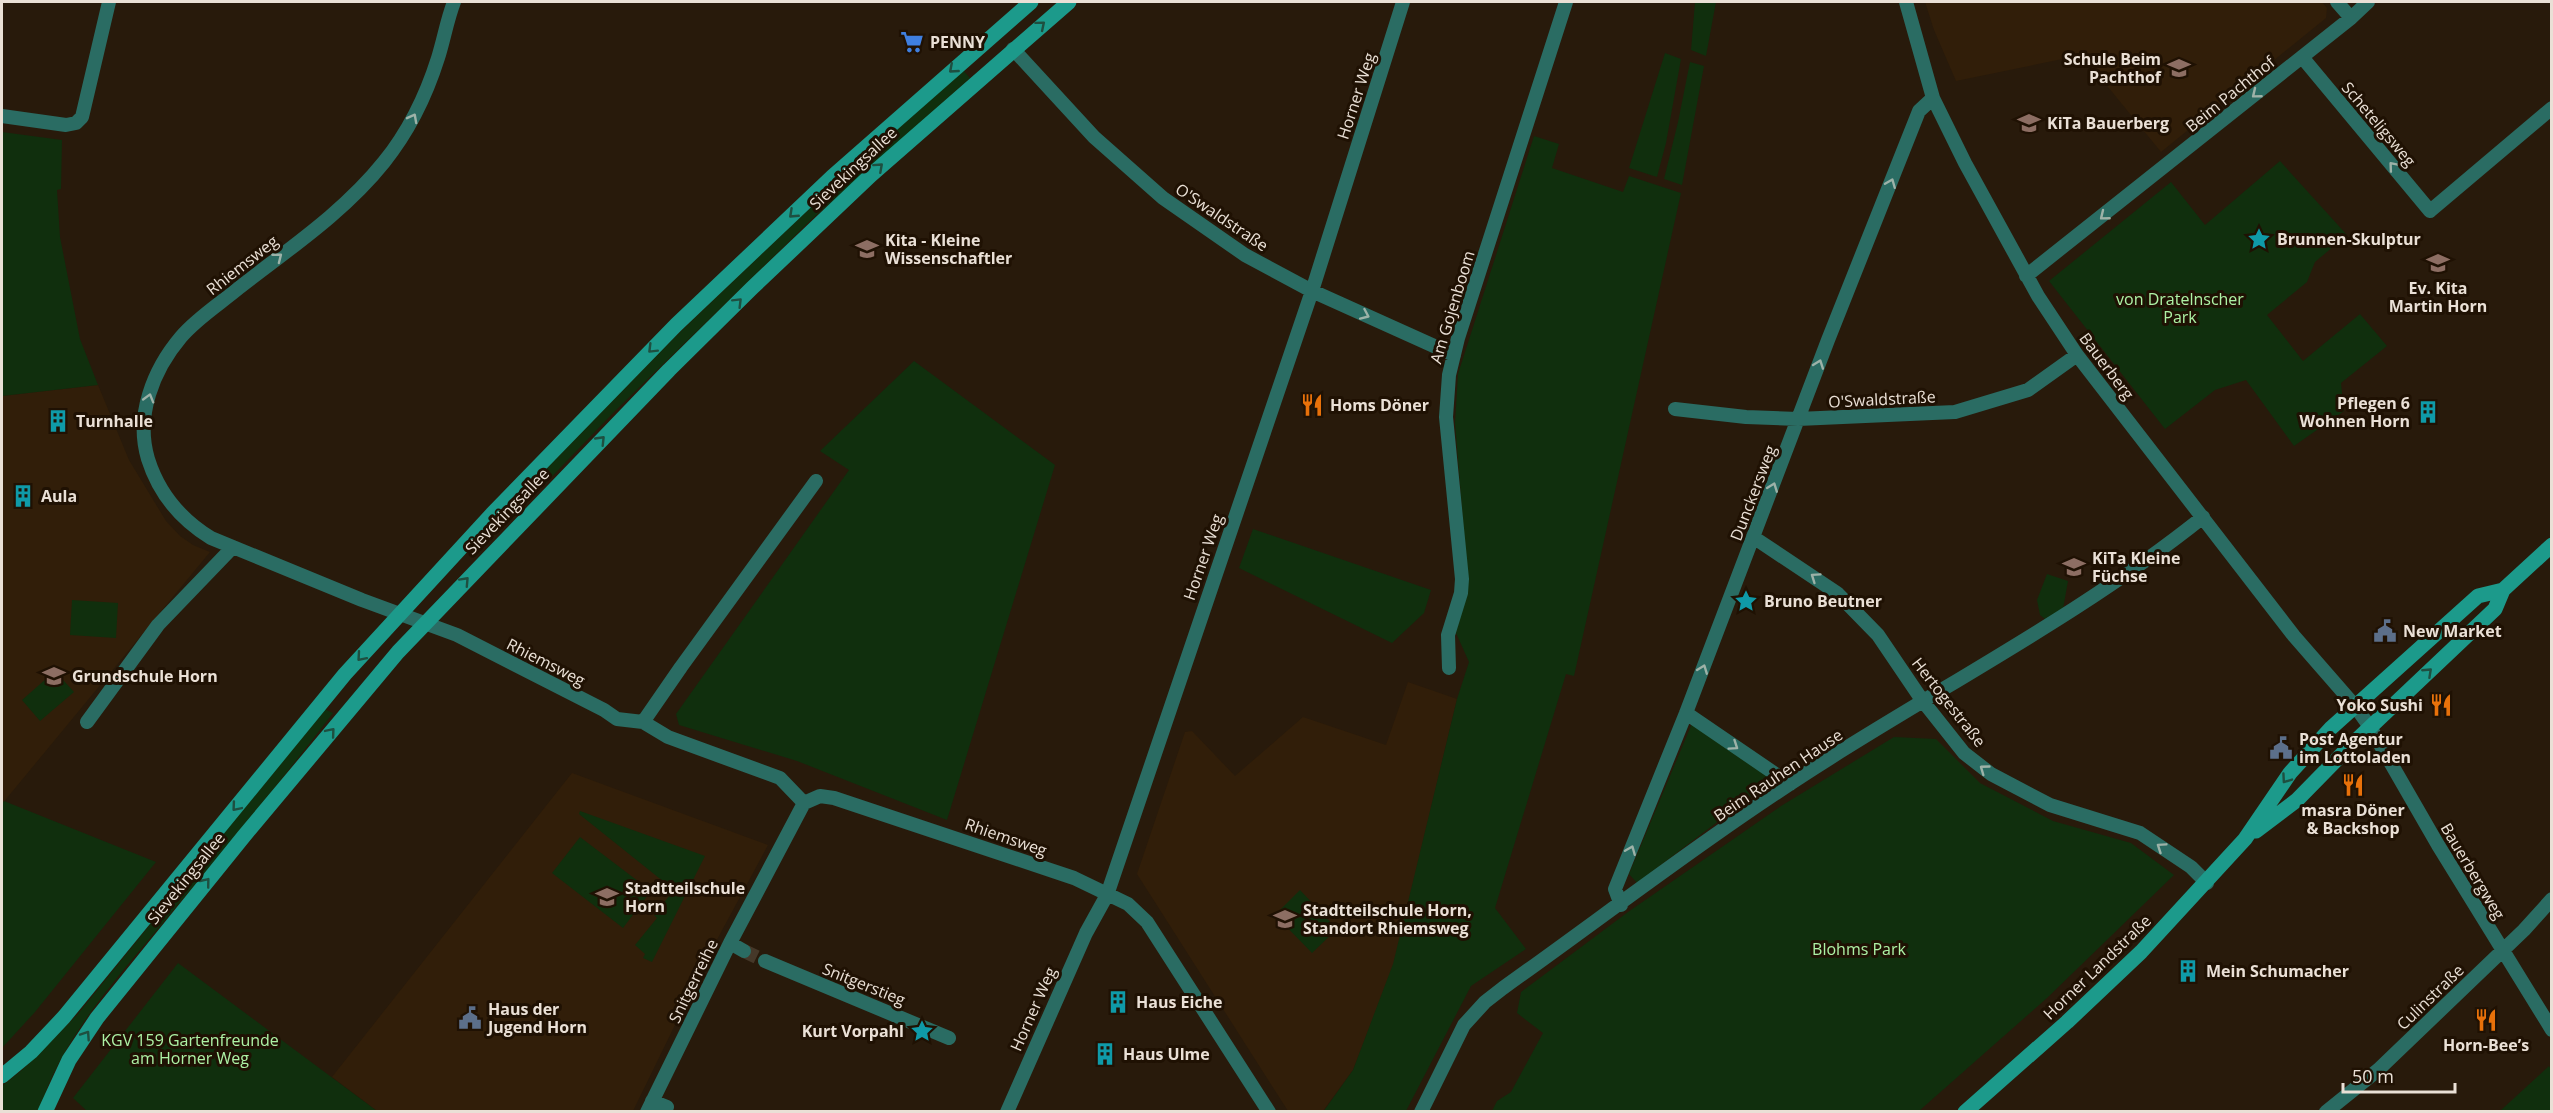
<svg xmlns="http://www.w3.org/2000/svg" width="2553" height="1113" viewBox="0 0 2553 1113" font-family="'Open Sans',sans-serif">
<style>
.built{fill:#311e09}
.green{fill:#102f0d}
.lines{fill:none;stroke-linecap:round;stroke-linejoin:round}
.minor-tunnel{stroke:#453829;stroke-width:14;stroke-dasharray:14 7;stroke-linecap:butt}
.minor{stroke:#2a6c63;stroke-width:14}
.secondary{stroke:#1c9a8b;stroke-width:15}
.oneway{stroke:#1e4f40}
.oneway2{stroke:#9db2a8}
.labels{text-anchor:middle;stroke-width:6;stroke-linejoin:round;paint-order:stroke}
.poi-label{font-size:16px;font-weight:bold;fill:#eae0d6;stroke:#1f1103;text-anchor:start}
.street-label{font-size:16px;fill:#eae0d6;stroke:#1f1103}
.park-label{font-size:16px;fill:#adf2a5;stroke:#1f1103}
</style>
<rect width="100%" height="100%" fill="#281a0b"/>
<!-- built -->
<path class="built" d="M1925 2H2322L2327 8 2326 18 2161 152 2082 55 1956 81 1934 30Z
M98 385 129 460 166 521 180 536 193 545 210 552 2 804V396Z
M1408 682 1457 699 1394 964 1353 1070 1323 1111H1288L1137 874 1185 732 1192 731 1235 776 1303 717 1386 745Z
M572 773 768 845 712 949 633 1111H377L332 1077Z"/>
<!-- green -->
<path class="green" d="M1695 2H1716L1706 56 1691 50Z
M1665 53 1681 59 1666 143 1657 177 1629 168Z
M1690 62 1704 66 1682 185 1664 179 1678 122Z
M963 70 970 78 811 220 614 412 513 517 511 505 674 338 798 219Z
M2 132 62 140 61 189 57 190 60 237 80 339 98 385 2 396Z
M1534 136 1559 144 1552 168 1623 192 1629 176 1681 193 1574 676 1566 674 1495 908 1526 949 1471 986 1406 1111 1323 1112 1353 1070 1393 964 1457 699 1469 662 1456 633 1468 583 1455 423 1458 374Z
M2280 161 2347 235 2315 262 2307 282 2267 315 2303 361 2360 314 2387 346 2341 383 2344 411 2294 446 2246 380 2215 390 2165 429 2049 281 2171 182 2205 225Z
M914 361 1055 465 947 820 797 761 679 725 676 714 849 470 820 451Z
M1253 529 1431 590 1424 613 1392 643 1239 568Z
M2047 574 2068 581 2063 609 2045 619 2040 615 2037 600Z
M72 600 118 603 116 638 70 635Z
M55 671 74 692 40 721 22 700Z
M324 709 333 713C280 783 222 851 166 919 118 977 61 1038 39 1111L2 1112V1086L22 1070 77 1015Z
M1693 721 1775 778 1637 883 1629 874Z
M1894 737 1936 739 1980 783 2053 821 2131 843 2174 875 2047 998 1919 1111H1492L1497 1101 1511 1092 1543 1033 1517 1013 1521 992 1628 912 1781 806Z
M4 801 156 862 35 1012 2 1048V804Z
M580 811 705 856 652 962 643 958 645 954 635 945 657 918 654 915 674 890 579 814Z
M580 837 651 891 623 928 552 873Z
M1300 890 1337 929 1312 953 1275 915Z
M178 963 377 1111H87L73 1098Z
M2549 1066 2551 1070V1111H2500Z"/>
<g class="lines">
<!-- minor-tunnel -->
<path class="minor-tunnel" d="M744 951 765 961"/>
<!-- minor -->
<path class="minor" d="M454 2C447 20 444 39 438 58 426 96 409 131 384 162 344 212 290 248 240 287 221 303 197 318 181 337 153 370 135 416 148 459 159 494 180 519 211 538L362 600 457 635 604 710 617 719 643 722 668 737 780 778 804 803 820 796 834 798 1074 878 1128 904 1147 922 1269 1112
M1906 2 1933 98 1965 163 2038 296 2077 355 2294 636 2355 706 2370 727 2438 845 2552 1030
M2337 2 2351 18
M1013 49 1094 137 1163 198 1245 255 1312 291 1454 355
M2302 57 2430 211 2552 108
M2 116 66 125 76 123 82 117 109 2
M2026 276 2351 18 2368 2
M1675 409 1746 417 1798 419 1955 412 2028 390 2077 355
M1753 537 1837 593 1878 635 1922 700 1964 753 1991 774 2050 805 2140 833 2191 867 2207 883
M1449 668 1448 635 1461 593 1462 579 1446 417 1449 375 1458 338 1566 2
M1686 713 1790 784
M87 722 158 625 233 547
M643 722 681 667 816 481
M1621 905 1615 889 1686 713 1828 340 1919 111 1933 98
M730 943 744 951
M765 961 949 1038
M652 1101 667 1107
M647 1112 730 943 804 803
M1007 1112 1086 933 1107 895 1312 291 1403 2
M1421 1112 1464 1025 1485 1002 1503 988C1611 911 1717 829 1830 758 1955 679 2087 610 2203 517
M2326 1112 2378 1070 2524 930 2552 899"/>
<!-- secondary -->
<path class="secondary" d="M2256 831 2297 800 2345 751 2495 609 2503 590 2552 545
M2 1076 31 1052 64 1017 345 674 492 514 676 325 832 177 1031 2
M45 1112 69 1060 97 1018 244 836 398 652 669 370 752 288 871 175 1069 2
M1965 1112 2067 1022 2141 952 2245 839 2290 773 2331 728 2478 596 2503 590"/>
</g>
<!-- one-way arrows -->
<defs><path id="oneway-chevron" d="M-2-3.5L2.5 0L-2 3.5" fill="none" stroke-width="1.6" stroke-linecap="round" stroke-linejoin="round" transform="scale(1.5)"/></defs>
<g class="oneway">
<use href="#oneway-chevron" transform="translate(1041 25) rotate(-40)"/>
<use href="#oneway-chevron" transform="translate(953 69) rotate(139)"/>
<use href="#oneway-chevron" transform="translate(879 167) rotate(-42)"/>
<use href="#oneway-chevron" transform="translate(793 214) rotate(137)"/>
<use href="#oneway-chevron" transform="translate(738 302) rotate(-45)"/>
<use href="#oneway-chevron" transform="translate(652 349) rotate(135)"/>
<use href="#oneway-chevron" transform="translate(601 440) rotate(-46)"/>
<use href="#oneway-chevron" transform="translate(465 581) rotate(-47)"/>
<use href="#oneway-chevron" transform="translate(361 657) rotate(131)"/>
<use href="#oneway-chevron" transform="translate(2428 672) rotate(-43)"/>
<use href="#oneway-chevron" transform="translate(331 732) rotate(-50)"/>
<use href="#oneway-chevron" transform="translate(2286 779) rotate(125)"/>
<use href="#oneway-chevron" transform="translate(236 807) rotate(130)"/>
<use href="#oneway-chevron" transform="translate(206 882) rotate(-51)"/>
<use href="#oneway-chevron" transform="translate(86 1035) rotate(-56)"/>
</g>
<g class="oneway2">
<use href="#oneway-chevron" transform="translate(2256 94) rotate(141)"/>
<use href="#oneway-chevron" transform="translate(413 118) rotate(-62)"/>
<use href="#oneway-chevron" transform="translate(2393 166) rotate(-130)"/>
<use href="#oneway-chevron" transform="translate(1891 183) rotate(-68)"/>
<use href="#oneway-chevron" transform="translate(2104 216) rotate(141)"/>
<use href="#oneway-chevron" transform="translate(278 257) rotate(-38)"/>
<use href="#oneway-chevron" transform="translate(1365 315) rotate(24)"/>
<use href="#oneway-chevron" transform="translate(1819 364) rotate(-70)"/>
<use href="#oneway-chevron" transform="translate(149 398) rotate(-74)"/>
<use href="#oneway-chevron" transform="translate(1773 487) rotate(-69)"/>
<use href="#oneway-chevron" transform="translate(1815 577) rotate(-145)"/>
<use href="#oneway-chevron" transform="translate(1703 669) rotate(-69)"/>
<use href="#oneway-chevron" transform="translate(1734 746) rotate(34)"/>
<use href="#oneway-chevron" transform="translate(1984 769) rotate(-144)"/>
<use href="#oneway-chevron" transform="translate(2161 847) rotate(-146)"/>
<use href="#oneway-chevron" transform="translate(1631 850) rotate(-68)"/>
</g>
<!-- icons -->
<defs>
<g id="supermarket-bare" transform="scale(1.8)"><path d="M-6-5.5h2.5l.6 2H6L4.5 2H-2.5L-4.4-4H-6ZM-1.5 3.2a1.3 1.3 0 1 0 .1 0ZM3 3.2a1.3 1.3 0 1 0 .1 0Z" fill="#3f7fe0" stroke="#1f1103" stroke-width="2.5" paint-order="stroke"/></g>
<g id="school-bare" transform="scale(1.8)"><path d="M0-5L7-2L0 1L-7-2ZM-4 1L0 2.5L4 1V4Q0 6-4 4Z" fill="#8d6e63" stroke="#1f1103" stroke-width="2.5" paint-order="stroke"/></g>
<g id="sight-bare" transform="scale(1.8)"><path d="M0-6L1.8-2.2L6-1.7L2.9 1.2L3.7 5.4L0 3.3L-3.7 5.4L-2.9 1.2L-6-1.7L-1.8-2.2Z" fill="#0f9aa8" stroke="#1f1103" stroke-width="2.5" paint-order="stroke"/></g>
<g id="restaurant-bare" transform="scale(1.8)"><path d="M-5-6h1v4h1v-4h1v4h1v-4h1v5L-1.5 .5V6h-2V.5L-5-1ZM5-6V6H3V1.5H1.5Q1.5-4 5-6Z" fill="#e8710a" stroke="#1f1103" stroke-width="2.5" paint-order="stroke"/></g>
<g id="building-bare" transform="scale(1.8)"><path d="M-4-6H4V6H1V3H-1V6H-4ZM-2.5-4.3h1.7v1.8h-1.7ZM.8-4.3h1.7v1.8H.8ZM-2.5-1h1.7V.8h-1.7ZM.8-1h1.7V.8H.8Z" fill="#0f9aa8" stroke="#1f1103" stroke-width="2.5" paint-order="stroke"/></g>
<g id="civic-bare" transform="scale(1.8)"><path d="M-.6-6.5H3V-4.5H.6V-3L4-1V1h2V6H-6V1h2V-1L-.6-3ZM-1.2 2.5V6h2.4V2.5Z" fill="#5c6f8a" stroke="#1f1103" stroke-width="2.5" paint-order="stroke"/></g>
</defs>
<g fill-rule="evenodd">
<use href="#supermarket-bare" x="912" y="42"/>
<use href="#school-bare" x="2179" y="68"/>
<use href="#school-bare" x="2029" y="123"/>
<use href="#sight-bare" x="2259" y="239"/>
<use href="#school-bare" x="867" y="249"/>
<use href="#school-bare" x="2438" y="263"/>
<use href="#restaurant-bare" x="1312" y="405"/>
<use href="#building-bare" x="2428" y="412"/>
<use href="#building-bare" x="58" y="421"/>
<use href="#building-bare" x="23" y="496"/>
<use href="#school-bare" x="2074" y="567"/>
<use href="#sight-bare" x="1746" y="601"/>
<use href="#civic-bare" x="2385" y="631"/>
<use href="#school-bare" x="54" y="676"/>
<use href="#restaurant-bare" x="2441" y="705"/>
<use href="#civic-bare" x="2281" y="748"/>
<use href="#restaurant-bare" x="2353" y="785"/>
<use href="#school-bare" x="607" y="897"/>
<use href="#school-bare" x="1285" y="919"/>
<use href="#building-bare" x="2188" y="971"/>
<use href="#building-bare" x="1118" y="1002"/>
<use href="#civic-bare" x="470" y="1018"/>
<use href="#restaurant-bare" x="2486" y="1020"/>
<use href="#sight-bare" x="922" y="1031"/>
<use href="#building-bare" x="1105" y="1054"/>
</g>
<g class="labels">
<!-- poi labels -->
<g class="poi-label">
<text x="930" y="48">PENNY</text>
<text x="2161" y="65" text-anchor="end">Schule Beim<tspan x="2161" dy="18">Pachthof</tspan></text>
<text x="2047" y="129">KiTa Bauerberg</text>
<text x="2277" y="245">Brunnen-Skulptur</text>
<text x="885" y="246">Kita - Kleine<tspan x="885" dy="18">Wissenschaftler</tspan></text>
<text x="2438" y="294" text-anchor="middle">Ev. Kita<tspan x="2438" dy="18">Martin Horn</tspan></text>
<text x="2410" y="409" text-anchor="end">Pflegen 6<tspan x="2410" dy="18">Wohnen Horn</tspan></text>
<text x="1330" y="411">Homs Döner</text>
<text x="76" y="427">Turnhalle</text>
<text x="41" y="502">Aula</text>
<text x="2092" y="564">KiTa Kleine<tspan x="2092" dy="18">Füchse</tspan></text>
<text x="1764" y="607">Bruno Beutner</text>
<text x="2403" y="637">New Market</text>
<text x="72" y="682">Grundschule Horn</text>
<text x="2423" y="711" text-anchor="end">Yoko Sushi</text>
<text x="2299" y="745">Post Agentur<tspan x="2299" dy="18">im Lottoladen</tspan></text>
<text x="2353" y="816" text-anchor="middle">masra Döner<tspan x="2353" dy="18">&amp; Backshop</tspan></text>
<text x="625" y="894">Stadtteilschule<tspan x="625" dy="18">Horn</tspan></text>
<text x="1303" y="916">Stadtteilschule Horn,<tspan x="1303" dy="18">Standort Rhiemsweg</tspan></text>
<text x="2206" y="977">Mein Schumacher</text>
<text x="1136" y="1008">Haus Eiche</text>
<text x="488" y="1015">Haus der<tspan x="488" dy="18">Jugend Horn</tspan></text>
<text x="904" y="1037" text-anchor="end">Kurt Vorpahl</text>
<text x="2486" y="1051" text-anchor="middle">Horn-Bee’s</text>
<text x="1123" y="1060">Haus Ulme</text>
</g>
<!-- street labels -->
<g class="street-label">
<text transform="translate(2230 94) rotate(-39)" y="6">Beim Pachthof</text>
<text transform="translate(1356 96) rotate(-72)" y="6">Horner Weg</text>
<text transform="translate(2379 124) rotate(50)" y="6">Scheteligsweg</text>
<text transform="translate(853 168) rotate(-43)" y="6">Sievekingsallee</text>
<text transform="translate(1222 217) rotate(34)" y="6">O'Swaldstraße</text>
<text transform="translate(242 265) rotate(-38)" y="6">Rhiemsweg</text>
<text transform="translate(1452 307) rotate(-73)" y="6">Am Gojenboom</text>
<text transform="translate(2107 366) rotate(53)" y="6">Bauerberg</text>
<text transform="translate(1882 399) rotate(-3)" y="6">O'Swaldstraße</text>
<text transform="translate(1753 493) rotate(-69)" y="6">Dunckersweg</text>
<text transform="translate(507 511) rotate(-46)" y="6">Sievekingsallee</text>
<text transform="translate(1203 557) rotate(-71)" y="6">Horner Weg</text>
<text transform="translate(546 662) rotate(27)" y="6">Rhiemsweg</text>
<text transform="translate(1949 702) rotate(52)" y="6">Hertogestraße</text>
<text transform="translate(1778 775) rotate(-34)" y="6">Beim Rauhen Hause</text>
<text transform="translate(1006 837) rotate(19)" y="6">Rhiemsweg</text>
<text transform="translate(2473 871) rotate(59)" y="6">Bauerbergweg</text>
<text transform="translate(186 878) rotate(-51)" y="6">Sievekingsallee</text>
<text transform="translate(2097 967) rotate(-44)" y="6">Horner Landstraße</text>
<text transform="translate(693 981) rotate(-64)" y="6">Snitgerreihe</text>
<text transform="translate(864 984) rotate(22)" y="6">Snitgerstieg</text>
<text transform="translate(2430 997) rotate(-44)" y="6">Culinstraße</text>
<text transform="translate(1033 1009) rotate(-66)" y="6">Horner Weg</text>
</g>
<!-- park labels -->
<g class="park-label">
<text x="2180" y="305">von Dratelnscher<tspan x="2180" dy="18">Park</tspan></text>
<text x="1859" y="955">Blohms Park</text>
<text x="190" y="1046">KGV 159 Gartenfreunde<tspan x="190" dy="18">am Horner Weg</tspan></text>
</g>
</g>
<!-- border -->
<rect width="2553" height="1113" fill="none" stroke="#eae0d6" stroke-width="6"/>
<!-- scale -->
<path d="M2343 1083v9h112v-9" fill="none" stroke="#eae0d6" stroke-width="3"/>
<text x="2352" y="1083" font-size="18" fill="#eae0d6" stroke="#1f1103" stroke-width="4.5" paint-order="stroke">50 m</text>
</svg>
